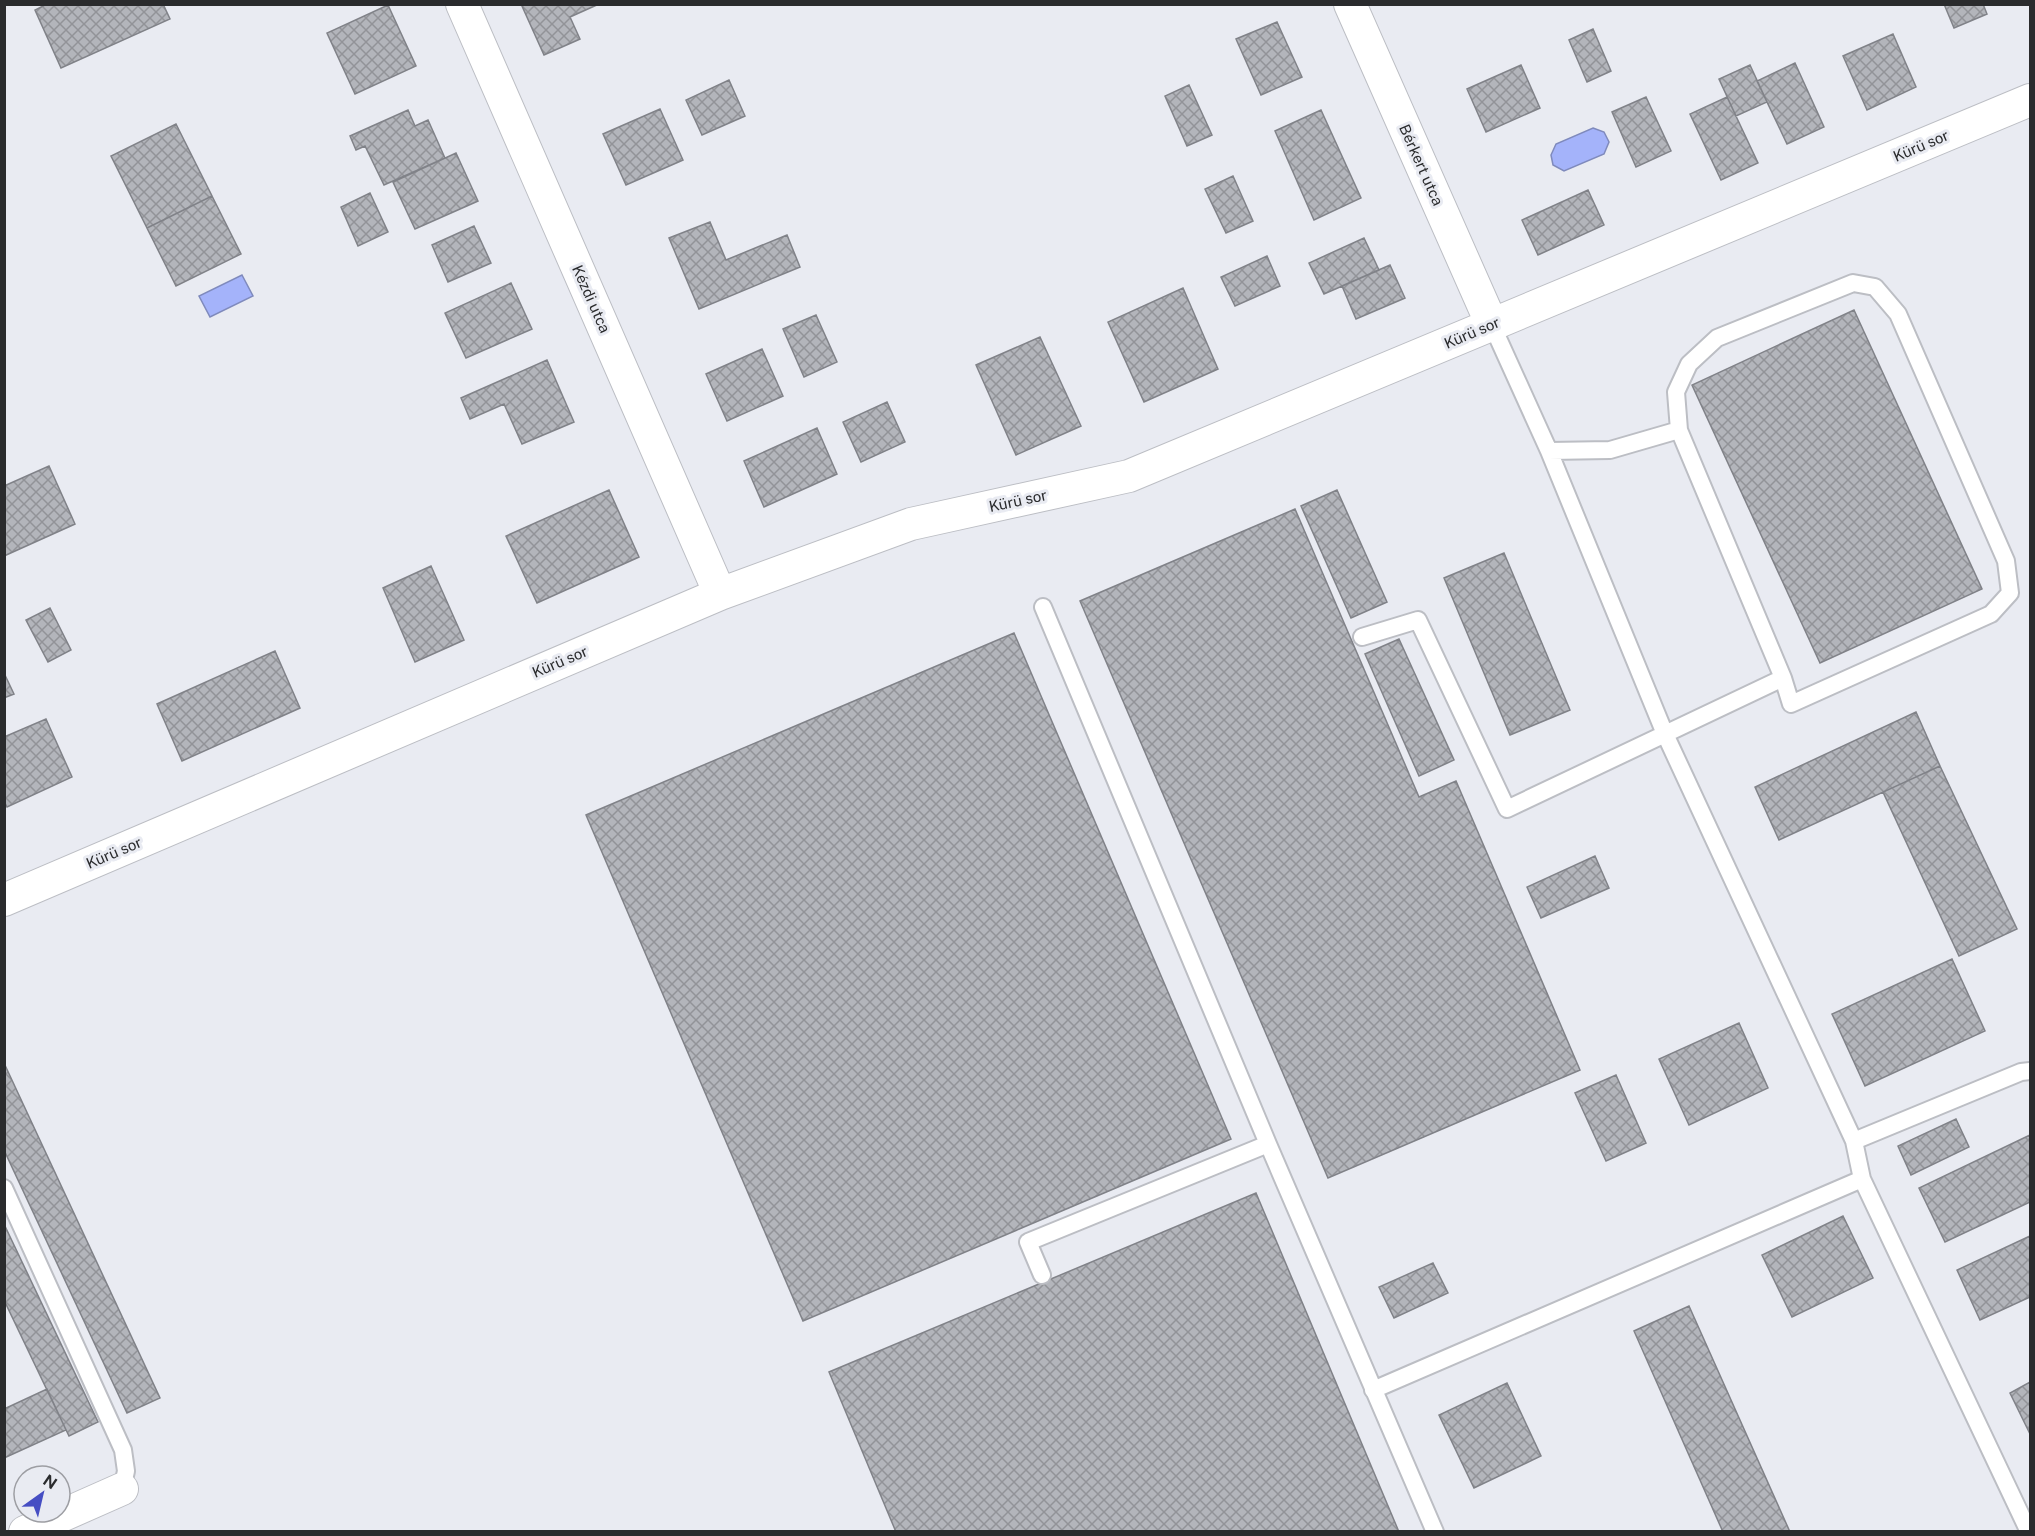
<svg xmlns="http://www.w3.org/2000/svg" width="2035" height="1536" viewBox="0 0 2035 1536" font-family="'Public Sans',sans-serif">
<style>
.water{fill:#a4b3fa;stroke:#7f8abc;stroke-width:1.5}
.building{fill:url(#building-cross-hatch);stroke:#808288;stroke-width:1.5}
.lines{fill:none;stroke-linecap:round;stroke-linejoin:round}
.service-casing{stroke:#bcbec4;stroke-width:20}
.minor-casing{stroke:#bcbec4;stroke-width:34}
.service{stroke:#fff;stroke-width:16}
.minor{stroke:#fff;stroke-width:32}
.labels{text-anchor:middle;stroke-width:6;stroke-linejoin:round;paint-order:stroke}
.street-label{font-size:15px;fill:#2a2b2d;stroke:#e9ebf2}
</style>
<defs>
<pattern id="building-cross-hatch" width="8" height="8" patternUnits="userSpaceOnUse" patternTransform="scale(1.5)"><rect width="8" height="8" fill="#b3b5bb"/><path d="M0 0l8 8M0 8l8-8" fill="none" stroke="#929398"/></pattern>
</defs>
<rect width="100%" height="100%" fill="#e9ebf2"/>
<!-- water -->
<path class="water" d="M1593 128 1604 132 1609 142 1604 154 1564 171 1553 165 1551 155 1556 144Z
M242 275 253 296 210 317 199 296Z"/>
<!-- building -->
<path class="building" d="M47 4H163L170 19 61 68 35 10Z
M526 4H599L570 17 580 39 544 55 522 6Z
M1944 4H1983L1987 14 1954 28Z
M388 5 416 66 355 94 327 33Z
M1277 22 1302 77 1261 95 1236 39Z
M1593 29 1611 71 1587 82 1569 40Z
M1893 34 1916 87 1867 110 1843 56Z
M1795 63 1824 127 1787 144 1757 81Z
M1521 65 1540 108 1486 132 1467 89Z
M1750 65 1767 102 1736 116 1719 79Z
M729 80 745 116 702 135 686 100Z
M1189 85 1212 135 1187 146 1165 96Z
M1646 97 1671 151 1636 167 1612 112Z
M1727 97 1758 163 1721 180 1690 114Z
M660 109 683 160 626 185 603 134Z
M408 110 415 126 428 120 445 158 384 185 365 146 356 150 350 136Z
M1321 110 1361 198 1314 220 1275 131Z
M176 124 212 196 147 228 111 156Z
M456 153 478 201 415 229 393 182Z
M1233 176 1253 221 1226 233 1205 189Z
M1588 190 1604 225 1538 255 1522 220Z
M370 193 388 232 358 246 341 207Z
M212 196 241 254 176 286 147 228Z
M710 222 726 260 787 235 800 267 699 309 669 238Z
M474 226 491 263 448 282 432 245Z
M1364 238 1379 270 1324 294 1309 263Z
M1267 256 1280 286 1235 306 1221 277Z
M1390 265 1405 298 1356 319 1342 286Z
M511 283 532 329 466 358 445 313Z
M1183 288 1218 369 1144 402 1108 322Z
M1854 310 1982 589 1820 663 1692 385Z
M816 315 837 362 804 377 783 329Z
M1040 337 1081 426 1016 455 976 365Z
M762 349 783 396 727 421 706 374Z
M547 360 574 422 522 444 504 404 470 419 461 398Z
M887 402 905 442 861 462 843 422Z
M817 428 837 474 764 507 744 461Z
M49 466 75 524 4 556V486Z
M609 490 639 557 537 603 506 536Z
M1337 490 1387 602 1351 618 1301 506Z
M1295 509 1419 797 1456 781 1580 1070 1328 1178 1080 601Z
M1504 553 1570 710 1510 735 1444 578Z
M431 566 464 640 415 662 383 588Z
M50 608 71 650 48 662 26 620Z
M1014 633 1231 1139 803 1321 586 815Z
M1399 639 1454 760 1419 776 1365 654Z
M275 651 300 708 182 761 157 704Z
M4 673 14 694 4 698Z
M1916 712 1940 766 1779 840 1755 787Z
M46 719 72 777 7 807 4 801V737Z
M1940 766 2017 929 1959 956 1883 792Z
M1595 856 1609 888 1541 918 1527 887Z
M1952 959 1985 1031 1865 1086 1832 1014Z
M1739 1023 1768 1088 1689 1125 1659 1059Z
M4 1063 160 1398 127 1413 4 1150Z
M1616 1075 1646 1143 1606 1161 1575 1093Z
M1956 1119 1969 1147 1911 1175 1898 1146Z
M2030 1135V1202L1945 1242 1919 1188Z
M1256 1193 1399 1532H896L829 1372Z
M1843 1216 1873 1278 1792 1317 1762 1255Z
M4 1224 98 1422 69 1436 4 1300Z
M2030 1236V1297L1980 1320 1957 1270Z
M1433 1263 1448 1293 1394 1318 1379 1287Z
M1689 1306 1790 1532H1723L1634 1331Z
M2030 1382V1434L2010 1393Z
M1507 1383 1541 1456 1474 1488 1439 1415Z
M47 1389 66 1430 4 1458V1409Z"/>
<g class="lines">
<!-- service casing -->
<g class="service-casing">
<path id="service" d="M1492 325 1549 451 1665 734 1854 1141 1862 1179 2029 1532
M1549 451 1610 450 1679 430
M1043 607 1268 1144 1435 1532
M1362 637 1418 620 1507 809 1783 678 1679 430 1676 392 1689 364 1717 338 1853 283 1875 287 1898 314 2006 561 2010 593 1991 614 1791 704 1783 678
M1854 1141 2021 1072 2030 1071
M4 1188 123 1450 126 1471 122 1489
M1042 1275 1028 1242 1268 1144
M1373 1390 1862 1179"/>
</g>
<!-- minor casing -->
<g class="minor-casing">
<path id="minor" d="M462 4 720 594
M1350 4 1492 325
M4 900 720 594 911 524 1129 476 2030 100
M25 1532 122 1489"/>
</g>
<!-- service -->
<use href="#service" class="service"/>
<!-- minor -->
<use href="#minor" class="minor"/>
</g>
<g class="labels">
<!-- street labels -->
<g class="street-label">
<text transform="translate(1921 146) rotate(-23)" y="5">Kürü sor</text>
<text transform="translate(1421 165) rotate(66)" y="5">Bérkert utca</text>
<text transform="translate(591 299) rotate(66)" y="5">Kézdi utca</text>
<text transform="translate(1472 333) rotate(-23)" y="5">Kürü sor</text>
<text transform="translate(1018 501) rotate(-12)" y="5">Kürü sor</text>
<text transform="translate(560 662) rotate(-23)" y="5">Kürü sor</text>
<text transform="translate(114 853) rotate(-23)" y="5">Kürü sor</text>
</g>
</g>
<!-- border -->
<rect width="2035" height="1536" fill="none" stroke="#2a2b2d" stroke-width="12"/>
<!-- north arrow -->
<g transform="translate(42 1494) rotate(34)"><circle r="28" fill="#e9ebf2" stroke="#9d9ea3" stroke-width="1.5"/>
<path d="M0-4.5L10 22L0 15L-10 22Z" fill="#464ec3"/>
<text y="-9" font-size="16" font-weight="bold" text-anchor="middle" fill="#2a2b2d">N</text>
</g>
</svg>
